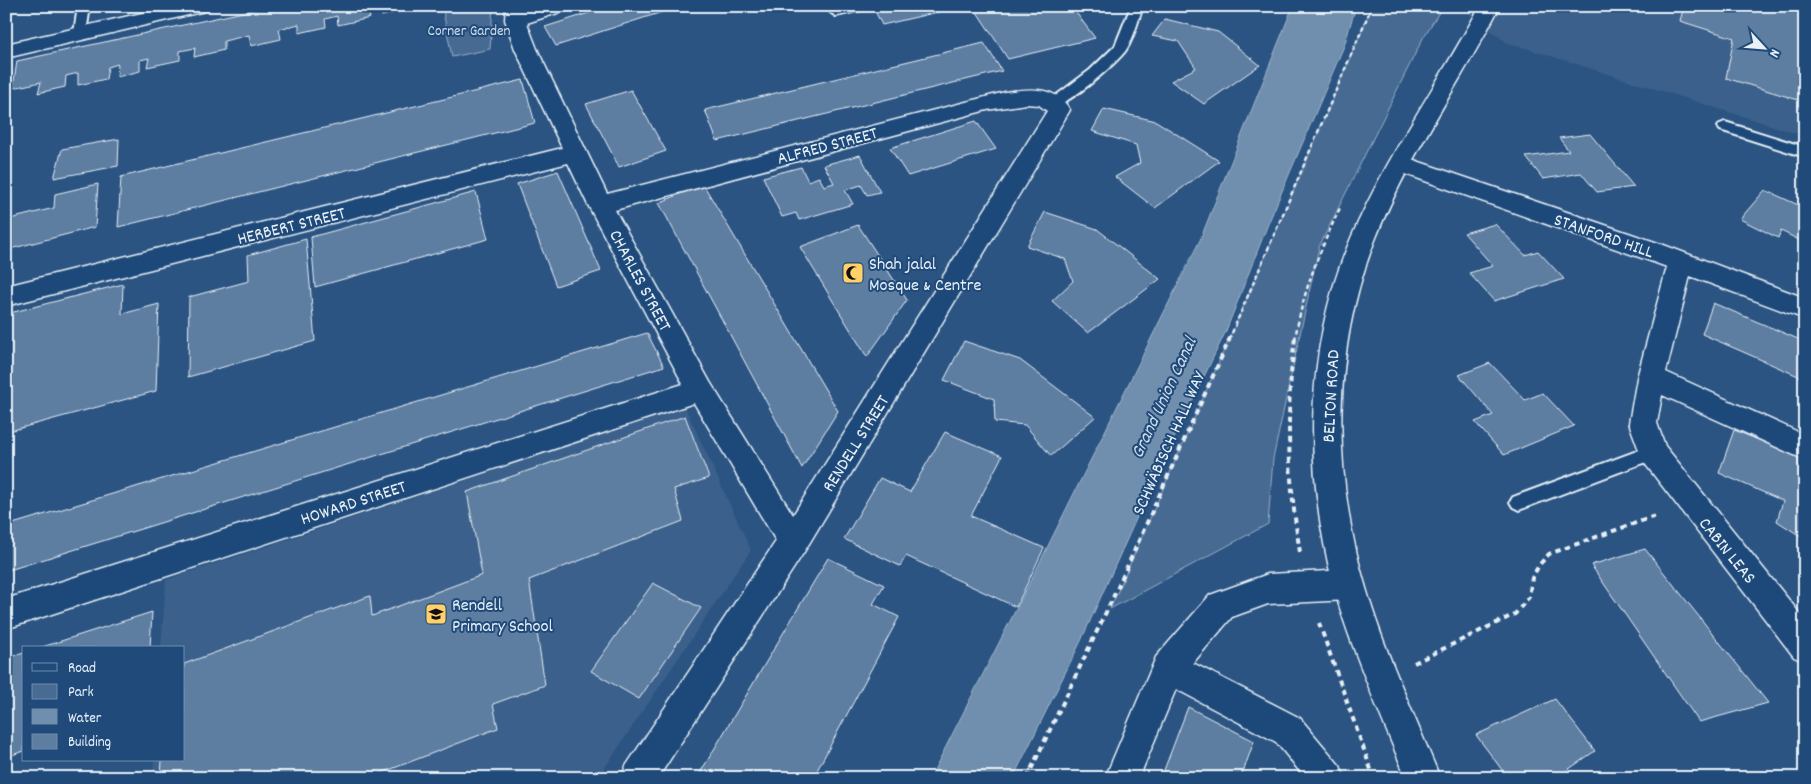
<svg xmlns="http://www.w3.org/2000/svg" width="1811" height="784" viewBox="0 0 1811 784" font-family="Dekko,sans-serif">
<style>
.built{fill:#3a608b}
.green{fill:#476b93;stroke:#98aec6}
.water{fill:#708ead;stroke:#a0b6cb}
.building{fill:#5d7da1;stroke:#e8f1f8}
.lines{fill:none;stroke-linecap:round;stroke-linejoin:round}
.lane-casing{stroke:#e8f1f8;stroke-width:4}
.street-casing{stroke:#e8f1f8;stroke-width:3}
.primary-casing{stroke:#e8f1f8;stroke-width:3}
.path-far1{stroke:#e8f1f8;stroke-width:2.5;stroke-dasharray:4.5 3;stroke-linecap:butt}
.path{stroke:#e8f1f8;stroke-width:4;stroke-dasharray:5.5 4.5;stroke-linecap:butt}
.lane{fill:#1f4a7a;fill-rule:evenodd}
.street{fill:#1f4a7a;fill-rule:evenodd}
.primary{fill:#1f4a7a;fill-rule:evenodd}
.labels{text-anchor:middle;stroke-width:4;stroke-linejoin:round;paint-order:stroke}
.far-park-label{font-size:15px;fill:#d0dde9;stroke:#1f4a7a}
.street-label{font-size:18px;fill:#e8f1f8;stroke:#1f4a7a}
.poi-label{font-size:18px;fill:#e8f1f8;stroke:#1f4a7a;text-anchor:start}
.water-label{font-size:19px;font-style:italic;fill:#d0dde9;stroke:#1f4a7a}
</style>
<rect width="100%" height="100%" fill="#2b5482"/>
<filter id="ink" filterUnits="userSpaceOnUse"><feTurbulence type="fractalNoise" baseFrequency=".02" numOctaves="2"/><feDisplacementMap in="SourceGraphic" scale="10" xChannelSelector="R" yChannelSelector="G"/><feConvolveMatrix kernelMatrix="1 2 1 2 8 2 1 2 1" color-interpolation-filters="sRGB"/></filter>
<g filter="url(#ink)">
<!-- built -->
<path class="built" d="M1469 6H1805V136L1506 42 1469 14Z
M685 407 751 550 598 778H153L154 760H184V648H161L166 580Z"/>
<!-- green -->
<path class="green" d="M442 6H493L490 49 452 57Z
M1372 6H1443L1423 38 1319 247 1273 459 1268 524 1110 609 1273 239Z"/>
<!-- water -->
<path class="water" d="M1293 6H1356L1344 46 1268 224 1226 331 1152 484 1080 643 1013 778H930L1033 576 1200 240Z"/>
<!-- building -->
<path class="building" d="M271 6H409V9L382 16 379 6 368 9 370 18 338 25 337 16 325 19 326 27 299 33V24L279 29 281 39 251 46 249 35 224 41V50L194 57 195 48 180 51V60L147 67 149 58 140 60V71L117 77 118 64 108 67 106 79 78 85V73L66 76 65 87 38 93 41 82 13 88 17 61Z
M611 6H681L556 46 545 27Z
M887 6H964L882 25 874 9Z
M973 6H1071L1095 38 1008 59Z
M1684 6H1805V102L1726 78 1734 38 1680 21Z
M1165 19 1218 32 1260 65 1204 104 1171 81 1196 68 1178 41 1152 36Z
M984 43 1002 71 717 141 705 110Z
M523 80 535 123 118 227 121 177Z
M631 90 666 151 619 167 586 104Z
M1104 109 1156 121 1219 161 1155 208 1115 177 1140 163 1136 145 1092 131Z
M976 121 996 149 908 176 890 148Z
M1590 134 1634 187 1597 192 1581 173 1543 179 1526 157 1569 151 1559 138Z
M119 139 118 166 54 178 62 149Z
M860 155 880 192 867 195 861 185 845 190 853 204 799 220 796 213 782 217 763 177 801 167 808 181 819 177 824 186 834 183 824 165Z
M558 171 601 271 556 286 517 184Z
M98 184 95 227 6 250V220L54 208 55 194Z
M703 184 838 411 802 468 659 203Z
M1765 190 1805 208V243L1781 231 1778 238 1740 219Z
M476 192 488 239 315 287 311 237Z
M1045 212 1097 229 1160 279 1088 333 1052 301 1073 281 1065 259 1027 246Z
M1495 224 1525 255 1538 251 1564 279 1494 301 1469 273 1493 266 1464 233Z
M858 225 907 300 867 357 800 247Z
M306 239 315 341 188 377 189 297 249 281 248 255Z
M123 284 122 314 159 304 156 391 6 432V314Z
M1713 303 1805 342V379L1702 334Z
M647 333 664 366 6 571V526Z
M964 341 1020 360 1095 417 1051 456 1025 425 995 422 994 399 944 380Z
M1490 363 1525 400 1543 393 1574 426 1504 455 1475 422 1493 415 1459 375Z
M685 416 709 478 674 489 683 521 529 580 545 685 493 704 498 728 368 778H161L162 760H184V664L370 596 372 616 482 575 467 492Z
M1734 430 1798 456 1800 478 1805 480V539L1777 521 1783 501 1719 473Z
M945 432 1002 456 971 516 1044 548 1016 607 906 556 900 566 844 539 880 478 910 492Z
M1645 549 1768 703 1699 722 1591 565Z
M828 558 884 585 873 604 899 617 813 778H697Z
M653 583 701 608 639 699 591 671Z
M152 612 150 648H39Z
M24 653V751L6 757V658Z
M1555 699 1595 751 1556 778H1508L1476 735Z
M1188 707 1254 741 1241 778H1161Z"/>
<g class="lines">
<!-- lane casing -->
<g class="lane-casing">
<path id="lane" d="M78 6H90L86 33 80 37 74 33Z
M845 6H867L865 9 836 16 830 12 832 9Z
M1131 6H1143C1138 20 1134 38 1126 50 1118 62 1064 110 1050 106L1048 103 1050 100 1090 70 1115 46Z
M1725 122 1805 147V157L1720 130 1718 127 1720 124Z
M1653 445 1659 447 1661 452 1659 457 1519 510 1513 507 1510 502 1513 497Z"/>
</g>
<!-- street casing -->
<g class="street-casing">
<path id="street" d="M173 6H211L208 10 201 12 6 58V44Z
M506 6H526V10L538 6H570L567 10 527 23 537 49 607 194 1005 92C1030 88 1056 86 1070 110L804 552 658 778H621L626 766 776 541 694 403 6 629V599L683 384 588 205 568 163 6 306V286L562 148 515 49 505 20ZM1026 104 1039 105 1047 111 793 515 710 382 615 210 987 110Z
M1402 156 1661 244 1805 298V319L1690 276 1666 372 1805 435V460L1662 395 1657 423 1665 446 1805 620V662L1794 657 1643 461 1629 423 1637 378 1667 267 1394 170 1390 164 1394 158Z
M1349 570 1360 575 1365 585 1360 595 1349 600 1268 604 1232 617 1193 663 1300 718 1340 766 1345 778H1305L1276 742 1176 689 1139 778H1105L1156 657 1210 595 1268 574Z"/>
</g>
<!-- primary casing -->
<g class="primary-casing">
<path id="primary" d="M1480 6H1500C1460 84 1407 158 1375 240 1332 350 1332 472 1365 585 1384 651 1414 714 1440 778H1406C1381 715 1350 648 1333 584 1304 470 1304 347 1351 238 1386 157 1438 84 1480 6Z"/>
</g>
<!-- path-far1 -->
<path class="path-far1" d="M1229 340 1372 6
M1295 340C1302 293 1320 250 1340 208"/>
<!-- path -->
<path class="path" d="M1295 338C1285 411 1288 480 1300 552
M1319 623 1374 778
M1414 663 1515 614 1529 597 1532 578 1539 565 1549 554 1658 515
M1027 778 1118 587 1230 338"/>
<!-- lane -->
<use href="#lane" class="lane"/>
<!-- street -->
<use href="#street" class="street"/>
<!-- primary -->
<use href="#primary" class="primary"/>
</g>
</g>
<!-- icons -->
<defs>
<g id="mosque-square" transform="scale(1.125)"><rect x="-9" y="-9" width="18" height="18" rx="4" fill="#ffd166" stroke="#1f4a7a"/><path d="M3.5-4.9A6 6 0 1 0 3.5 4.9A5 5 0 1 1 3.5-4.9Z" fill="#111"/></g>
<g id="school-square" transform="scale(1.125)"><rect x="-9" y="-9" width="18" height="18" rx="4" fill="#ffd166" stroke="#1f4a7a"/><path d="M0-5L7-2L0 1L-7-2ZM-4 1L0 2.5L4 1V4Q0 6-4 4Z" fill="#111"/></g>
</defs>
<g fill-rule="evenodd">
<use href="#mosque-square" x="853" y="273"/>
<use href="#school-square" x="436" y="614"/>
</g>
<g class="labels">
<!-- far-park labels -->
<g class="far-park-label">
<text x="469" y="35">Corner Garden</text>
</g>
<!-- street labels -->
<g class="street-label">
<text transform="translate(827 145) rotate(-15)" y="6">ALFRED STREET</text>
<text transform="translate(291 225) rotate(-14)" y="6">HERBERT STREET</text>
<text transform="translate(1604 235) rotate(19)" y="6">STANFORD HILL</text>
<text transform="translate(641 280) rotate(62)" y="6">CHARLES STREET</text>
<text transform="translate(1330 396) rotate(-87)" y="6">BELTON ROAD</text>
<text transform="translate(855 443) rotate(-58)" y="6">RENDELL STREET</text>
<text transform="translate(1168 443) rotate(-66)" y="6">SCHWÄBISCH HALL WAY</text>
<text transform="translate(353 502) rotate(-18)" y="6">HOWARD STREET</text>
<text transform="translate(1728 550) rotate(51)" y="6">CABIN LEAS</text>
</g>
<!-- poi labels -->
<g class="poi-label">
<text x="869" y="269">Shah jalal<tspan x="869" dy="21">Mosque &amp; Centre</tspan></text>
<text x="452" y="610">Rendell<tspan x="452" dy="21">Primary School</tspan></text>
</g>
<!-- water labels -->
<g class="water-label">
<text transform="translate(1162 397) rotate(-65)" y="7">Grand Union Canal</text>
</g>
</g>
<!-- margin -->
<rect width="1811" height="784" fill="none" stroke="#1f4a7a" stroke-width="25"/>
<rect x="12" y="12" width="1786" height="759" fill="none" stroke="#e8f1f8" stroke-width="2" filter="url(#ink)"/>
<!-- legend -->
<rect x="22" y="646" width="162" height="115" fill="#1f4a7a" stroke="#6f8dac"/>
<rect x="32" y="663" width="25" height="8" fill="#1f4a7a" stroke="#6f8dac"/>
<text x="68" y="672" font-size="15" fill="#e8f1f8">Road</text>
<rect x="32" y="684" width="25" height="15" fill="#476b93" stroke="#6f8dac"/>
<text x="68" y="696" font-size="15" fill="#e8f1f8">Park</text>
<rect x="32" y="709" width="25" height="15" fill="#708ead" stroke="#6f8dac"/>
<text x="68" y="722" font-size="15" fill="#e8f1f8">Water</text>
<rect x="32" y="734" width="25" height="15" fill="#5d7da1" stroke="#6f8dac"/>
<text x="68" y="746" font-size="15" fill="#e8f1f8">Building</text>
<!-- north arrow -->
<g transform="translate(1764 48) rotate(116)" stroke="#1f4a7a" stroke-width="4" paint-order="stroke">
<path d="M0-4L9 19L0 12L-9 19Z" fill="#e8f1f8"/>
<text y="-8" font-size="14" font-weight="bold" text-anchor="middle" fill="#e8f1f8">N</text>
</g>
</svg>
